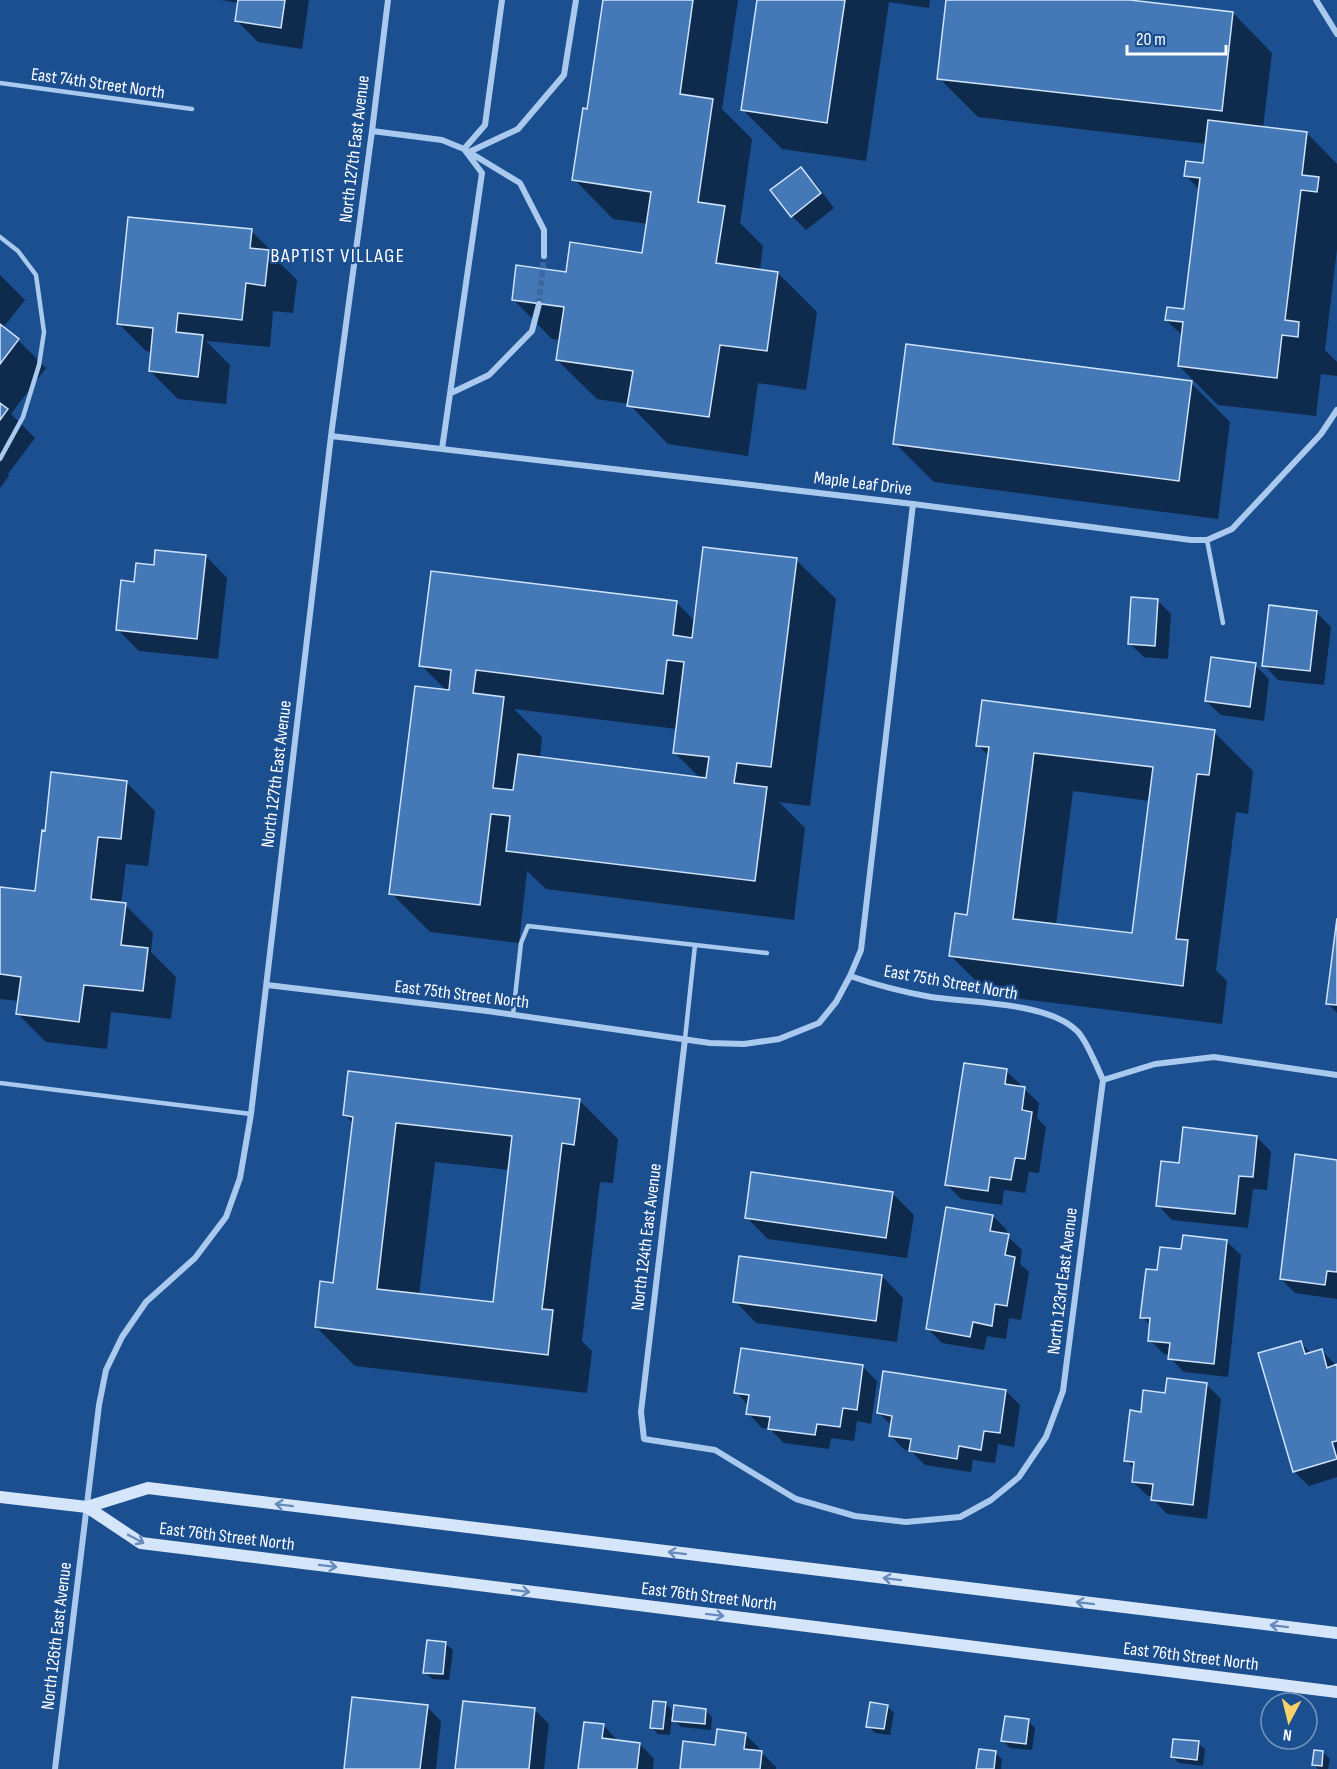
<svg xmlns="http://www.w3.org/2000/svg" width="1337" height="1769" viewBox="0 0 1337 1769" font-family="'Sofia Sans Condensed',sans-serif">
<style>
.shadow{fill:#0007;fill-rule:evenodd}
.building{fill:#4478b7;stroke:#cfe3fa;stroke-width:1.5;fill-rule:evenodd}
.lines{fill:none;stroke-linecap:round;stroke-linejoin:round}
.minor-tunnel{stroke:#3d69a0;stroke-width:6;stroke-dasharray:6 3;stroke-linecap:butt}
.service{stroke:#a9c9ee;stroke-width:4.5}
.minor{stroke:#a9c9ee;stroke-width:6}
.secondary{stroke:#d6e6fa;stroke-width:12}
.oneway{stroke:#668bba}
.labels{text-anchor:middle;stroke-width:4.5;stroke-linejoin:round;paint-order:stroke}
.street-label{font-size:18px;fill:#fff;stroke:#1b4f8f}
.neighbourhood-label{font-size:20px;letter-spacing:1.5px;fill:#fff;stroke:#1b4f8f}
</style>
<rect width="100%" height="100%" fill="#1b4f8f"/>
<!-- shadow -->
<path class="shadow" d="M221 0H309L302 49 258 42 237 21 239 3Z
M604 0H738L722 109 752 139 740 223 763 246 760 271 778 273 817 312 806 390 758 383 748 456 668 444 629 404 597 399 557 360 560 340 552 339 513 299 567 274 643 255 648 224 613 219 574 179 588 111Z
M759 0H930L929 8 889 2 866 161 782 149 743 110Z
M948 0H1117L1233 13 1272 53 1263 128 1307 133 1337 164V249L1325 350 1337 362V376L1321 374 1316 416 1218 405 1179 366 1183 336 1166 320 1186 311 1200 190 1186 176 1204 165 1207 144 978 117 939 78Z
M801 169 815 183 834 208 806 230 792 216Z
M251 231 280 259 279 262 297 280 293 313 273 311 270 347 206 341 230 365 226 404 178 399 150 371 152 352 146 351 118 323Z
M0 275 25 300 3 328 18 340 46 368 11 414 35 438 8 474 9 476 0 488Z
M1191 383 1230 422 1218 519 934 482 895 443Z
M206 556 227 578 218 659 139 651 117 629 135 584 155 567Z
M796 560 836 599 810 806 779 802 805 828 794 920 546 889 527 871 519 943 430 932 391 893 447 691 421 665 677 603 696 622ZM514 709 677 729 674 752 701 779 540 759 542 737Z
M1157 600 1171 614 1168 659 1144 657 1129 643Z
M1316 612 1331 627 1324 685 1278 680 1264 665Z
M1255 665 1269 679 1264 721 1221 715 1206 701Z
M1214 732 1253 771 1248 814 1236 812 1216 970 1227 981 1222 1024 990 995 951 956 969 916 989 756 978 745ZM1073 791 1150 801 1134 935 1056 925Z
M127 783 155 811 148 866 126 864 121 904 125 905 153 933 151 952 176 977 171 1019 111 1012 107 1049 46 1042 18 1014 19 1001 0 999V889L36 893 46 832Z
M1337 930V1013L1328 1003Z
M1006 1071 1021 1085 1020 1088 1024 1089 1039 1103 1037 1118 1046 1127 1039 1173 1029 1172 1025 1193 1004 1190 1002 1205 961 1199 946 1184Z
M579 1100 618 1139 613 1183 600 1182 582 1341 592 1351 587 1393 355 1366 316 1327 334 1284 353 1124 345 1115ZM435 1162 510 1170 494 1304 419 1295Z
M1257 1137 1271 1152 1267 1190 1253 1189 1248 1228 1172 1220 1158 1205 1180 1164Z
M1337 1162V1299L1295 1293 1281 1279Z
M892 1193 914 1215 907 1258 768 1239 746 1217Z
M993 1216 1007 1230 1006 1235 1022 1250 1020 1264 1029 1272 1021 1320 1009 1318 1006 1339 987 1336 984 1350 942 1343 927 1328Z
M1226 1241 1241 1255 1228 1377 1184 1372 1170 1358V1355L1164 1354 1150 1340 1151 1326 1142 1317 1159 1272 1182 1251Z
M882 1276 903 1298 897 1342 756 1323 735 1301Z
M1300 1342 1312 1354 1322 1351 1337 1366V1477L1309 1486 1294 1471Z
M742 1349 863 1367 877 1381 871 1424 857 1421 854 1441 831 1438 829 1449 784 1443 770 1429 762 1428 748 1413 749 1406 736 1392Z
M1206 1384 1221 1399 1207 1519 1167 1514 1153 1499V1496H1148L1133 1482 1135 1469 1126 1460 1166 1394Z
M1006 1391 1020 1405 1014 1447 998 1444 995 1463 973 1460 971 1472 925 1465 911 1451 905 1450 891 1436 892 1426 879 1413Z
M446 1644 453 1650 449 1680 432 1679 425 1672Z
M666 1704 675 1713 705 1710 712 1717 711 1730 681 1727 672 1718 670 1735 658 1734 651 1727Z
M887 1706 894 1713 890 1735 875 1733 868 1726Z
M427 1707 441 1721 436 1769H346Z
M535 1710 549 1724 544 1769H457Z
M1028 1721 1035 1728 1032 1750 1010 1748 1003 1741Z
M603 1725 617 1740V1742L640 1744 654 1759 653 1769H579Z
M745 1734 759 1748V1752L762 1753 776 1767V1769H682L716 1747Z
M1198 1743 1205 1749 1203 1766 1179 1763 1173 1757Z
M1323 1752 1330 1759 1328 1769H1318L1313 1764Z
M995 1753 1002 1759 1001 1769H978Z"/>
<!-- building -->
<path class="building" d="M238 0H285L281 28 235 21Z
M603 0H693L680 94 713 99 698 202 725 206 716 263 778 272 767 351 720 345 709 417 627 406 633 371 556 360 564 307 512 300 516 265 566 272 570 242 642 253 651 192 572 180 583 108 587 109Z
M757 0H845L827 123 741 110Z
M946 0H1130L1233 12 1222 111 937 79Z
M1208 120 1307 132 1302 175 1319 177 1317 192 1301 190 1285 320 1299 322 1298 337 1282 335 1277 378 1178 366 1183 322 1165 320 1167 307 1184 309 1200 178 1184 176 1186 161 1203 163Z
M801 167 821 193 791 217 770 190Z
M128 217 252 229 250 248 269 250 265 286 246 283 242 320 178 313 176 332 203 335 198 377 149 371 153 328 117 324Z
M0 324 19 339 0 364Z
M906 344 1192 381 1179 481 893 444Z
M0 403 8 409 0 420Z
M703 547 797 558 771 767 737 763 734 783 767 787 755 881 506 851 510 816 491 814 480 905 389 894 415 686 449 690 451 670 419 666 431 571 677 601 673 635 692 638ZM667 660 684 662 673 753 709 757 706 778 518 754 513 790 493 788 504 697 473 693 476 670 663 694Z
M155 550 206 555 197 639 116 630 121 580 134 582 136 563 154 565Z
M1131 597 1158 599 1155 646 1128 644Z
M1269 605 1317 611 1310 671 1262 666Z
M1211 657 1256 663 1250 707 1205 701Z
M982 700 1215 730 1209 775 1197 774 1176 939 1188 940 1183 986 949 956 955 913 967 915 989 747 976 746ZM1034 753 1153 767 1132 933 1013 919Z
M51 772 127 781 121 839 98 837 91 899 126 903 121 945 148 948 143 991 84 985 79 1022 16 1014 21 977 0 974V887L35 891 42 830 45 831Z
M1337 918V1005L1326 1004Z
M964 1063 1007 1069 1005 1084 1025 1087 1022 1110 1032 1112 1025 1159 1015 1158 1011 1180 990 1177 988 1191 945 1185Z
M348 1071 580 1099 574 1145 562 1143 542 1309 553 1310 548 1355 315 1327 320 1281 333 1283 353 1117 343 1115ZM396 1123 512 1136 493 1302 377 1289Z
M1183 1127 1257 1136 1253 1177 1239 1176 1235 1214 1156 1206 1161 1161 1179 1163Z
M1295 1154 1337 1160V1272L1327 1271 1325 1285 1280 1279Z
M751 1172 893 1192 886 1238 745 1218Z
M946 1207 993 1215 990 1231 1009 1234 1005 1255 1015 1257 1007 1306 995 1304 992 1326 973 1322 970 1337 926 1329Z
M1183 1235 1227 1240 1214 1364 1168 1359 1170 1343 1148 1341 1150 1318H1140L1146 1269 1157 1270 1160 1247 1181 1249Z
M739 1256 882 1275 876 1321 733 1302Z
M1301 1341 1305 1354 1322 1349 1327 1368 1337 1364V1441L1332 1442 1337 1459 1293 1472 1258 1353Z
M741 1348 863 1365 857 1410 843 1408 840 1427 817 1424 815 1435 768 1429 770 1417 746 1414 749 1395 734 1393Z
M883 1371 1006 1390 1000 1433 984 1431 981 1450 959 1446 957 1459 909 1451 911 1439 889 1436 892 1416 877 1413Z
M1167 1378 1207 1383 1193 1505 1151 1500 1153 1484 1132 1482 1134 1462 1124 1461 1130 1410 1141 1412 1143 1390 1165 1393Z
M427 1640 446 1642 443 1674 423 1673Z
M352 1697 428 1705 420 1769H344Z
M463 1701 535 1708 529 1769H455Z
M653 1701 666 1702 663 1729 650 1728Z
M870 1702 888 1705 884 1729 866 1727Z
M674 1705 706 1709 705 1724 672 1721Z
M1005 1716 1029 1719 1026 1744 1001 1741Z
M584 1722 604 1724 602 1738 640 1743 637 1769H578Z
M717 1729 746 1733 744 1749 762 1751 760 1769H680L683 1741 715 1745Z
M1173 1739 1199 1741 1197 1760 1171 1757Z
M979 1749 996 1751 994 1769H976Z
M1314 1750 1323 1751 1322 1766 1312 1765Z"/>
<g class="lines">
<!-- minor-tunnel -->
<path class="minor-tunnel" d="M539 304 544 256"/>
<!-- service -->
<path class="service" d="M0 83 192 109
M0 237 18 251 36 275 44 332 39 365 23 417 0 459
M1207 540 1223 623
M513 1015 521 943 528 926 767 953
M685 1039 695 945
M0 1083 251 1114"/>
<!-- minor -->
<path class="minor" d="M502 0 485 125 464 149 520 183 544 230V256
M1316 0 1337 34
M372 131 442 140 464 149 482 173 442 449
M469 152 518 129 564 75 576 0
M451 393 489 375 532 331 539 304
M331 436 913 504 1191 540H1207L1232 529 1321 434 1337 410
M850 976 861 950 913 504
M267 985 487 1011 710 1043 744 1044 779 1039 819 1023 836 1002 850 976C876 985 903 992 931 997 971 1003 1048 1002 1077 1031 1086 1039 1097 1067 1103 1080L1155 1064 1214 1057 1337 1075
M685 1039 641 1412 644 1439 715 1450 796 1499 855 1516 906 1522 960 1517 991 1500 1019 1477 1046 1437 1063 1391 1103 1080
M55 1769 99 1405 106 1370 122 1337 146 1302 195 1258 226 1217 240 1178 251 1114 331 436 372 131 388 0"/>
<!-- secondary -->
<path class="secondary" d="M0 1497 87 1507 148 1488 1337 1633
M87 1507 141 1543 1337 1692"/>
</g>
<!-- one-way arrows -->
<defs><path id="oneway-shaft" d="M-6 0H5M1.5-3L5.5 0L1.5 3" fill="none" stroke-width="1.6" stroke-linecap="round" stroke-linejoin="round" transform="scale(1.5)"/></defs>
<g class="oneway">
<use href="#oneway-shaft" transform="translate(284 1505) rotate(-173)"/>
<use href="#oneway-shaft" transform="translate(136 1539) rotate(28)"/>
<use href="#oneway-shaft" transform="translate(677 1553) rotate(-173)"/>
<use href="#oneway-shaft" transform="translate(328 1566) rotate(7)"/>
<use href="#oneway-shaft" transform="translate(892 1579) rotate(-173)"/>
<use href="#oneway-shaft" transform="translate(521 1591) rotate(7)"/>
<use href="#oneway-shaft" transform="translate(1085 1603) rotate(-173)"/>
<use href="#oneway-shaft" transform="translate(715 1615) rotate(7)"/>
<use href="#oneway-shaft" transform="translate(1279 1626) rotate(-173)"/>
</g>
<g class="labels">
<!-- street labels -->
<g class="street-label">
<text transform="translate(98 83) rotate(8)" y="6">East 74th Street North</text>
<text transform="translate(354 149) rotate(-83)" y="6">North 127th East Avenue</text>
<text transform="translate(863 483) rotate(7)" y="6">Maple Leaf Drive</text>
<text transform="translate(276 774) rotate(-83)" y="6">North 127th East Avenue</text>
<text transform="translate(951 982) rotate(10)" y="6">East 75th Street North</text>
<text transform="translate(462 994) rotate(7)" y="6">East 75th Street North</text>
<text transform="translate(646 1237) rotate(-83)" y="6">North 124th East Avenue</text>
<text transform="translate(1062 1281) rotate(-83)" y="6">North 123rd East Avenue</text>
<text transform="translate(227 1536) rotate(7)" y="6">East 76th Street North</text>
<text transform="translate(709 1596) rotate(7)" y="6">East 76th Street North</text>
<text transform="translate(56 1636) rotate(-83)" y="6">North 126th East Avenue</text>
<text transform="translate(1191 1656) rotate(7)" y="6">East 76th Street North</text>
</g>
<!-- neighbourhood labels -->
<g class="neighbourhood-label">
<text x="338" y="262">BAPTIST VILLAGE</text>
</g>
</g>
<!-- north arrow -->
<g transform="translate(1289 1721) rotate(187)"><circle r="28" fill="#1b4f8f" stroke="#7695bc" stroke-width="1.5"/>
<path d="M0-4.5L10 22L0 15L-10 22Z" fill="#ffd166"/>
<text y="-9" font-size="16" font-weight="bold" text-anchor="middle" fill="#ffffff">N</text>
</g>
<!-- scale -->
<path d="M1127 45v9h99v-9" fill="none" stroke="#ffffff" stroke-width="3"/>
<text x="1136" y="45" font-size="18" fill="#ffffff" stroke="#1b4f8f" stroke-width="4.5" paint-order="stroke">20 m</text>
</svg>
